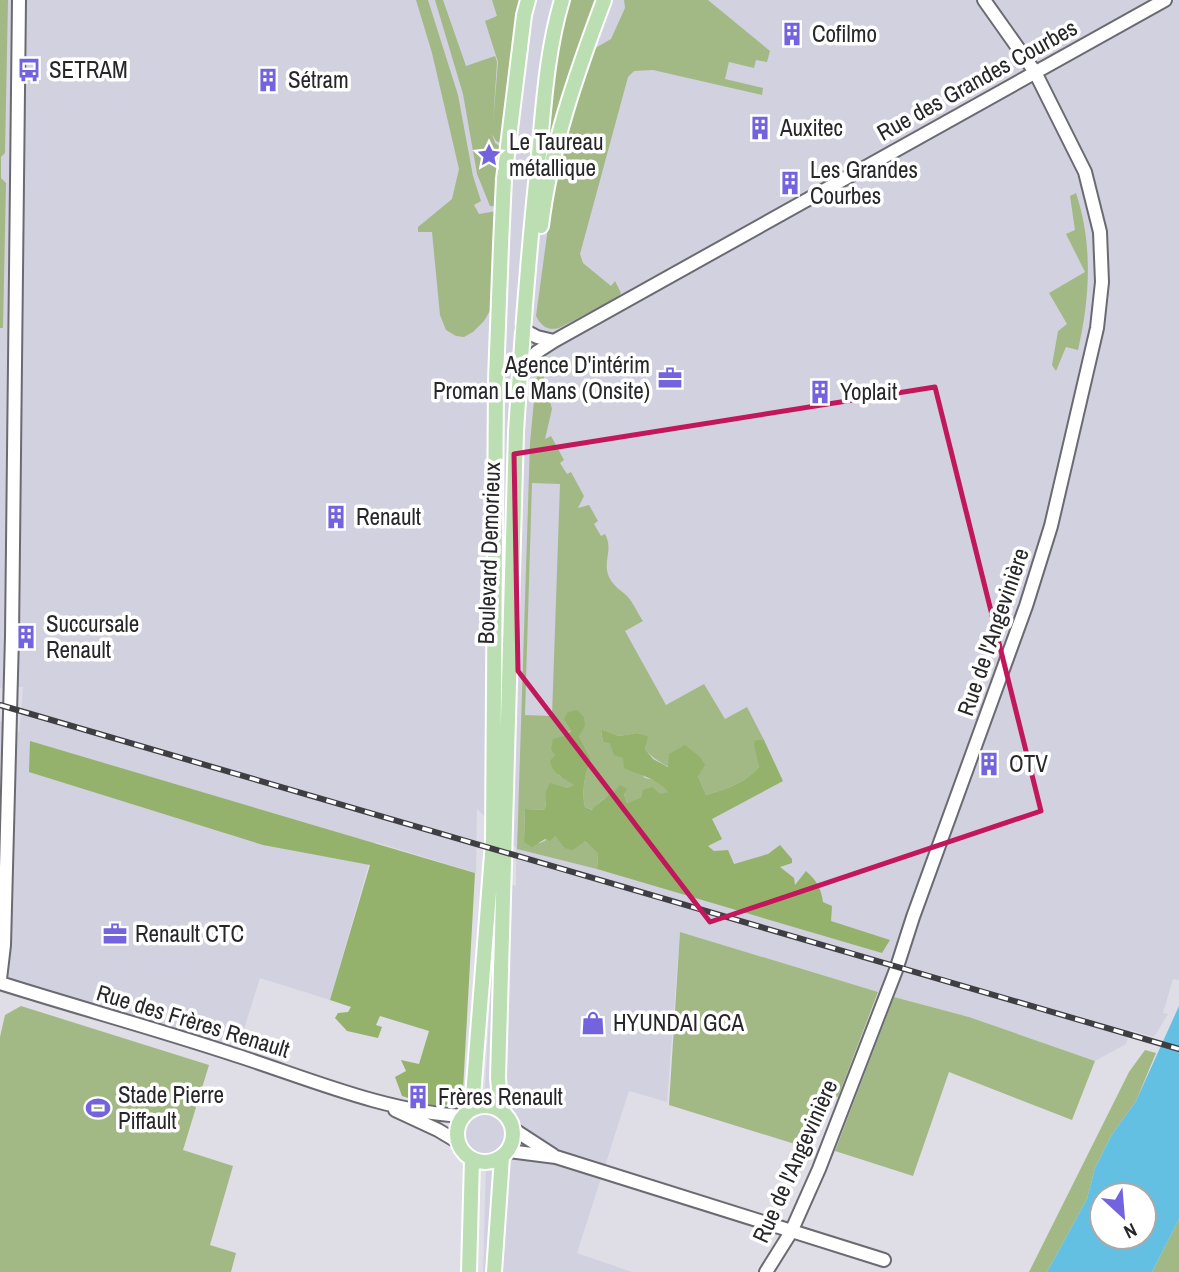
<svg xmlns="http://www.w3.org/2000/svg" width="1179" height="1272" viewBox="0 0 1179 1272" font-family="'Archivo Narrow',sans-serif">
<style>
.built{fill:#d2d1e0}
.green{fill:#a2b986;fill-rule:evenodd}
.forest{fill:#94b26c}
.water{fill:#64c0e3;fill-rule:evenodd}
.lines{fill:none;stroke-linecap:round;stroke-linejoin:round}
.minor-casing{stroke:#6a6a71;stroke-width:16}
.major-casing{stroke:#fff;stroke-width:18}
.minor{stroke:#fff;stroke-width:12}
.major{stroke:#bbdfb2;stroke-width:14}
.rail-casing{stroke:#3f3f43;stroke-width:6}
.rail{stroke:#fff;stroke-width:3.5;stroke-dasharray:10;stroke-linecap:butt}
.marked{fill:none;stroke:#c2185b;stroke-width:5;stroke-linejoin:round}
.labels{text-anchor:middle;stroke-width:7;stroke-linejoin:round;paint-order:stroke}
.poi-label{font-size:23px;fill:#27272a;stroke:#fff;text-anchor:start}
.street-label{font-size:23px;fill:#27272a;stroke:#fff}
</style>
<rect width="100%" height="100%" fill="#dfdee7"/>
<!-- built -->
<path class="built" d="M0 0H1179V980L1173 979 1163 1013 1168 1014 1154 1037 1130 1030 1126 1044 1095 1061 969 1017 894 997 680 932 667 1102 629 1091 577 1253 632 1272H483L486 1163 472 1159 463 1152 456 1135 461 1118 472 1109 484 1105 497 879 516 886V848L477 809 476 873 375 842 330 1000 260 978 236 1055 0 983V721L10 724 19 733 23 687 0 688Z"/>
<!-- green -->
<path class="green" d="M0 0H8L5 153 1 157V178L6 183 3 328H0Z
M416 0H428L458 95 473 176 481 201 474 205 479 214 503 210 499 295 484 321 473 332 464 337 456 336 446 330 440 315 432 232H418V227L452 199 459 169 432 53Z
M435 0H443L466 66 495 56 497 62 493 123 498 62 485 21 497 16 492 0H528L504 145 496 141 492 134 495 143 505 150 500 207 490 206 477 174 463 94Z
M562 0H604L546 190 541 137Z
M624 0H708L770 51 767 62 756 60 754 68 729 62 725 79 763 88 762 95 653 70 634 71 628 77 580 254 583 263 611 286 615 281 621 293 617 298 559 328C548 331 541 326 536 316L555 176 592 50 611 39 625 8Z
M1076 193C1093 244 1090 298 1078 350L1066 347 1056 371 1052 365 1058 331 1067 324 1049 293 1085 272 1066 234 1075 230 1070 196Z
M542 370 552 409 545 439 551 436 564 460 560 463 567 474 571 472 584 496 578 508 589 505 598 521 594 524 601 536 605 534C614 550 602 561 609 577 614 587 621 590 628 597 634 604 638 614 643 621L625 631 666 705 704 684 725 719 747 707 764 740H756L759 767C745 783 727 789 706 795L698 776C677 770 659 766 645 749L647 736 637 733 619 736 601 731 603 742 610 744 645 778 659 781 669 792 627 803 624 794C611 794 600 798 593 810L585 807C581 790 585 775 591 759L579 736 567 725 571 730C556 742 555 757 558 775L575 785 567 788 557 786 545 802V810L525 809 524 842 540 843 555 836 564 848 585 841 598 854 597 869 517 849 530 443 536 379ZM532 483 560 484 552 716 525 715Z
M680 932 878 992 838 1097 832 1096 811 1149 669 1105Z
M894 997 969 1017 1095 1061 1072 1120 949 1072 913 1176 835 1151Z
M21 1006 209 1065 183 1150 233 1166 210 1245 236 1253 231 1272H0V1037L5 1015Z
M1145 1050 1156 1053 1136 1101 1111 1136 1095 1168 1087 1199 1047 1272H1029L1129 1072Z
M1179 1219V1272H1152Z"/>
<!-- forest -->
<path class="forest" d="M577 710 584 717 585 726 579 736 591 759C585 775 581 790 585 807L592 810C600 799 612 796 620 785L627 789 624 794 627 803 641 798 643 790 652 787 660 794 668 792C657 778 641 776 624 768L623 758 614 755 610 744 603 742 601 730 619 736 637 733 648 736 645 749 653 759 668 767 669 754 685 745 700 757 705 765 698 776 706 795C727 789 745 783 759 767L754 744 756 740H764L783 781 712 819 722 839 708 846 714 851 728 850 734 864 768 854 780 845 792 859V863L780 867 794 878 795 885 806 871C817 881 821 888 823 902L832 906 831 921 890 940 882 953 597 869 598 854 585 841 573 850 564 848 555 836 550 841 545 839 532 847 524 842 525 809 545 810 546 791 550 783 567 788 574 785C564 778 553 775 550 761L555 755 551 749 553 739 564 736 571 731 564 719 568 712Z
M30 741 475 873 463 1090 456 1099 441 1108 402 1096 395 1077 406 1071 401 1060 419 1064 429 1031 380 1016 376 1025 382 1027 378 1038 347 1031 335 1018 338 1013 348 1012 351 1007 330 1000 370 865 263 845 29 772Z"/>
<!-- water -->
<path class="water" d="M1179 1006V1219L1152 1272H1047L1087 1199 1095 1168 1111 1136 1136 1101ZM1102 1195H1144V1237H1102Z"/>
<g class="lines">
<!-- minor casing -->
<g class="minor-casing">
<path id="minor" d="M522 329 537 337 554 341
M526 363 537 352 554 341 1165 0
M0 979 4 945 12 636 19 0
M0 983C76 1007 153 1028 229 1053 305 1077 384 1112 464 1116
M395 1110 438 1130 458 1142
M513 1129 553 1155
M508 1151 556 1157 884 1260
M766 1272 791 1232 819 1169 896 970 913 917 1026 606 1051 526 1097 328 1102 282 1100 232 1085 172 1035 72 984 0"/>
</g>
<!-- major casing -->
<g class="major-casing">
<path id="major" d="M541 226C550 149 577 72 604 0
M457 1134a28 28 0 1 1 56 0a28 28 0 1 1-56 0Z
M472 1109 493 842 496 380 501 245 504 179 524 15 528 0
M501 1111 498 1078 516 432C522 339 529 246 539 154 544 102 547 50 562 0
M469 1272 472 1159
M494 1272 502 1157"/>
</g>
<!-- minor -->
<use href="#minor" class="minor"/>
<!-- major -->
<use href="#major" class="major"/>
<!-- rail casing -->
<g class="rail-casing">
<path id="rail" d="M0 705 1179 1049"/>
</g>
<!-- rail -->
<use href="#rail" class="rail"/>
</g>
<!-- marked area -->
<path class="marked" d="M935 387 1041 811 710 922 518 671 514 454Z"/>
<!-- icons -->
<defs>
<g id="building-bare" transform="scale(1.89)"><path d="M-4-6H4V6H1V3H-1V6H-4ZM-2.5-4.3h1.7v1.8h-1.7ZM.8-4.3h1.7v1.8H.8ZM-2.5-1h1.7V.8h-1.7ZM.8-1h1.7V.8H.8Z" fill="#7363de" stroke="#fff" stroke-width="2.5" paint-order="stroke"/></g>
<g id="bus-bare" transform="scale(1.89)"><path d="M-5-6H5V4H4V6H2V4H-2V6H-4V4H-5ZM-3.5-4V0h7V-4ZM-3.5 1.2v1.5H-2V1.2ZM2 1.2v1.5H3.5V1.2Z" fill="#7363de" stroke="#fff" stroke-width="2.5" paint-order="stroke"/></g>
<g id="sight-bare" transform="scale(1.89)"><path d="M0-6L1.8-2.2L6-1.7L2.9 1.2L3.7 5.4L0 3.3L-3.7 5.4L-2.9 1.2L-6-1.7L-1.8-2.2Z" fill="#7363de" stroke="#fff" stroke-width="2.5" paint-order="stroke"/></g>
<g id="office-bare" transform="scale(1.89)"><path d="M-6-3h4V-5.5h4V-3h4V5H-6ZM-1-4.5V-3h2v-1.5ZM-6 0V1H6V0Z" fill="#7363de" stroke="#fff" stroke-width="2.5" paint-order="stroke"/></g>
<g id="shop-bare" transform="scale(1.89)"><path d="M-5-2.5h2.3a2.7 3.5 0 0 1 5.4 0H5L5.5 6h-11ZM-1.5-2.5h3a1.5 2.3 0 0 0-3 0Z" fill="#7363de" stroke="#fff" stroke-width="2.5" paint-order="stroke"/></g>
<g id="stadium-bare" transform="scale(1.89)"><path d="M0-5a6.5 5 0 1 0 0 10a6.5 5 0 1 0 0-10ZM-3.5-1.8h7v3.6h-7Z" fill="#7363de" stroke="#fff" stroke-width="2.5" paint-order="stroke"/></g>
</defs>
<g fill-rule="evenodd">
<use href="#building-bare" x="792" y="34"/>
<use href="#bus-bare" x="29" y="70"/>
<use href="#building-bare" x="268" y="80"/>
<use href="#building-bare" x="760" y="128"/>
<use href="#sight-bare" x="489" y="155"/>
<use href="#building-bare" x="790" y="183"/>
<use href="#office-bare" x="670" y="378"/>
<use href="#building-bare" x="820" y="392"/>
<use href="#building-bare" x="336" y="517"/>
<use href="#building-bare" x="26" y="637"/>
<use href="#building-bare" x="989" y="764"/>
<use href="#office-bare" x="115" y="934"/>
<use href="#shop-bare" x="593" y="1023"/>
<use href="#building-bare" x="418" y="1097"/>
<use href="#stadium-bare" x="98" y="1108"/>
</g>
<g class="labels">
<!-- poi labels -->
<g class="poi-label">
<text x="812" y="42">Cofilmo</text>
<text x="49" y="78">SETRAM</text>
<text x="288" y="88">Sétram</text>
<text x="780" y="136">Auxitec</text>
<text x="509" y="150">Le Taureau<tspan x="509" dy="26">métallique</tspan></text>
<text x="810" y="178">Les Grandes<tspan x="810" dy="26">Courbes</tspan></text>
<text x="650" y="373" text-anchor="end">Agence D'intérim<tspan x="650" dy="26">Proman Le Mans (Onsite)</tspan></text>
<text x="840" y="400">Yoplait</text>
<text x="356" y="525">Renault</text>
<text x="46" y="632">Succursale<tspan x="46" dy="26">Renault</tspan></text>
<text x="1009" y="772">OTV</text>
<text x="135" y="942">Renault CTC</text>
<text x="613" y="1031">HYUNDAI GCA</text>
<text x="118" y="1103">Stade Pierre<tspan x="118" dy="26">Piffault</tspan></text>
<text x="438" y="1105">Frères Renault</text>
</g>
<!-- street labels -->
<g class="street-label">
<text transform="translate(977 80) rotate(-29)" y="8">Rue des Grandes Courbes</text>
<text transform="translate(489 553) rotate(-88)" y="8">Boulevard Demorieux</text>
<text transform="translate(993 632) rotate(-71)" y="8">Rue de l'Angevinière</text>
<text transform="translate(193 1021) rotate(17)" y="8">Rue des Frères Renault</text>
<text transform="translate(795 1161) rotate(-66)" y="8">Rue de l'Angevinière</text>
</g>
</g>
<!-- north arrow -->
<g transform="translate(1123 1216) rotate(154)"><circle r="33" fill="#ffffff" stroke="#a9a9aa" stroke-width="2"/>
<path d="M0-5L12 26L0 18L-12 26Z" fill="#7363de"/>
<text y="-10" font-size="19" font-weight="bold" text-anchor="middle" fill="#27272a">N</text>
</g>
</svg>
